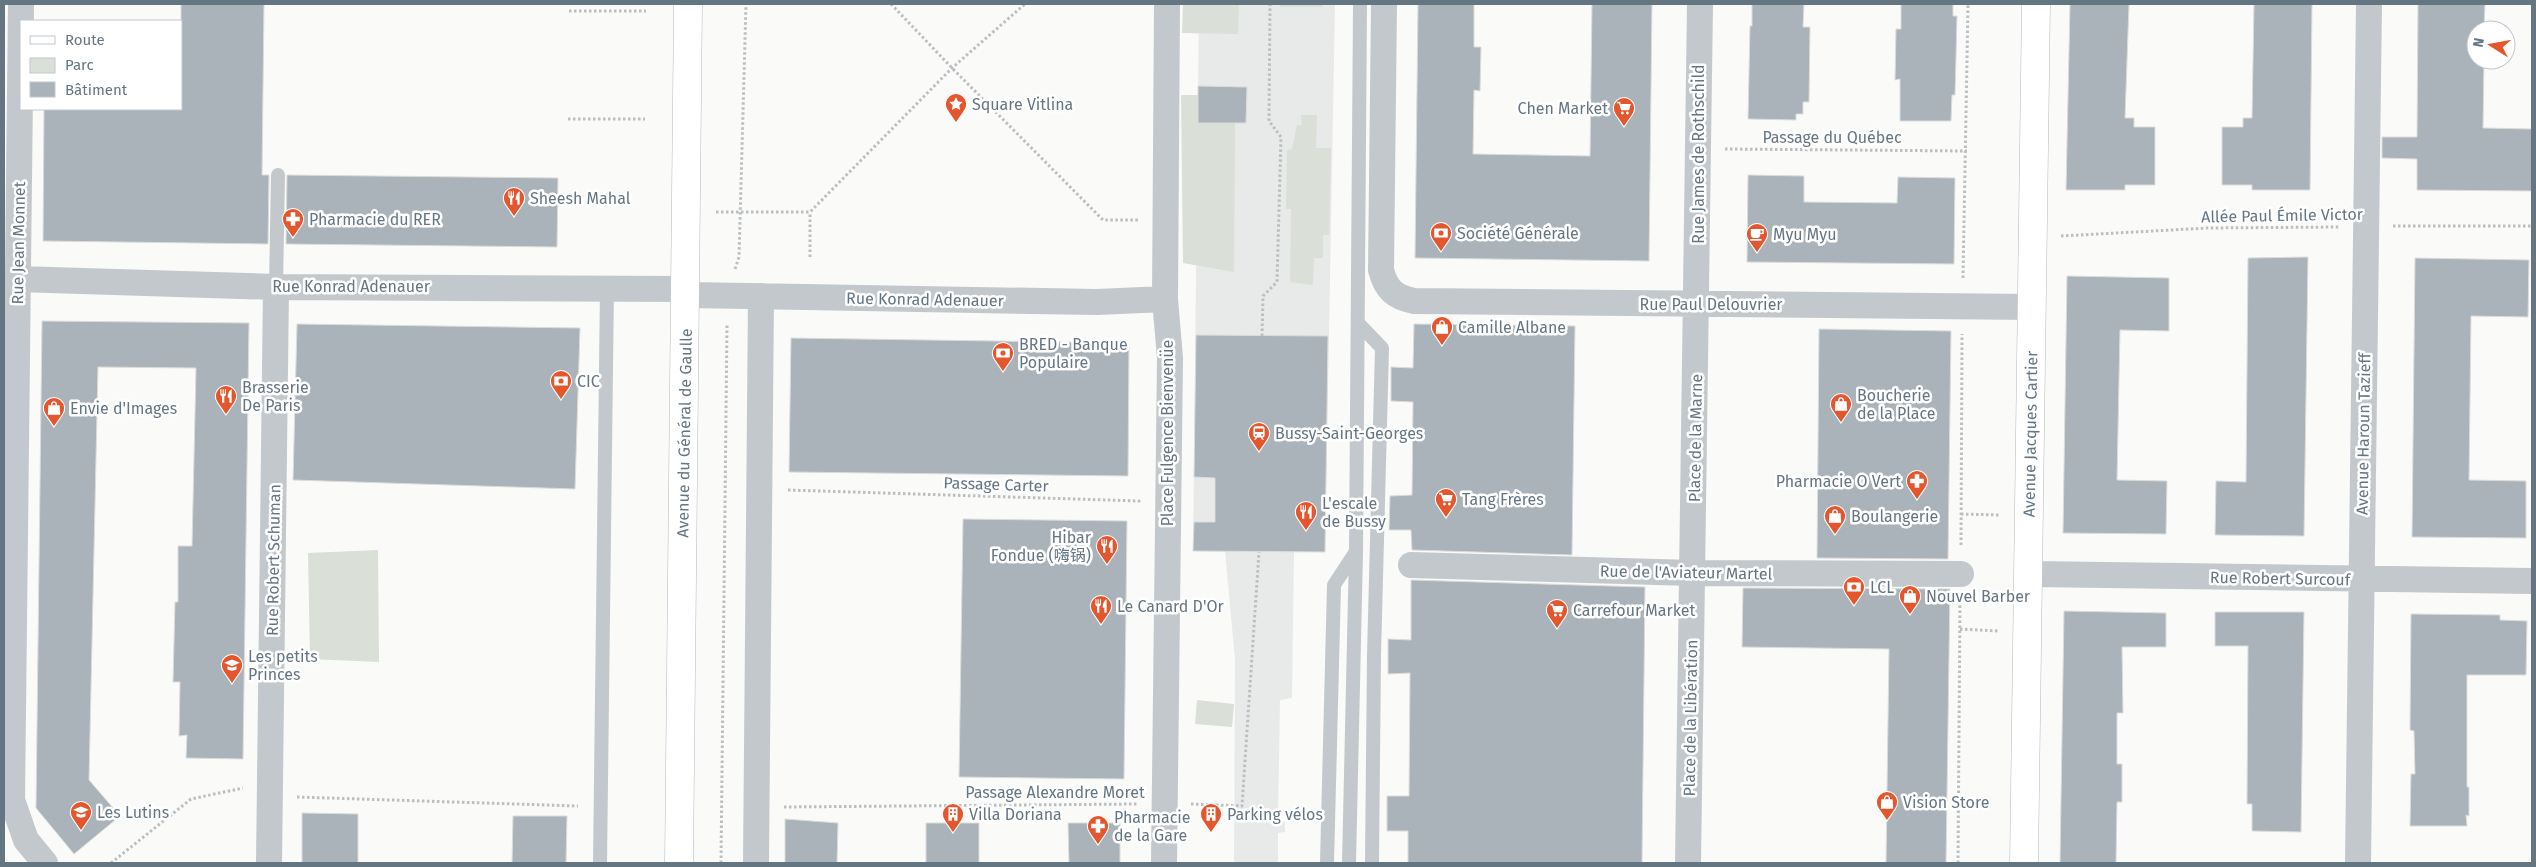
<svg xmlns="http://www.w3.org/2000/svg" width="2536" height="867" viewBox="0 0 2536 867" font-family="'Fira Sans','Noto Sans SC',sans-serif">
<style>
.built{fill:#e8e9e9}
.green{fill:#dadfd7}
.building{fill:#aab3b9;stroke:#dcdcda}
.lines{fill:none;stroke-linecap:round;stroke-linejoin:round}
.secondary-casing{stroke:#b3babf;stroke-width:29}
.path{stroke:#bbbfc2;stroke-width:3;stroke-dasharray:2.5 2.5;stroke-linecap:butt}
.lane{stroke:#c3c8cc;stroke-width:14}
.street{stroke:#c3c8cc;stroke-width:26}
.secondary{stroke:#fff;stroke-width:28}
.labels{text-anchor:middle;stroke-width:5;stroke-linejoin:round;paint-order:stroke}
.poi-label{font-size:16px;fill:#657683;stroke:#fff;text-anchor:start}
.street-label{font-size:16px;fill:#657683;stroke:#fff}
</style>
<rect width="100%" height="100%" fill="#fafaf8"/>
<!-- built -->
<path class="built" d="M1199 4H1335L1325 552H1294L1292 698 1280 700 1278 821 1285 822V832L1278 833V863H1234L1235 660 1225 551H1193Z"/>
<!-- green -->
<path class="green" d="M1183 4H1239L1238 34 1182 33Z
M1280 4H1322V7H1280Z
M1181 95H1198V123H1235L1234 272 1183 263Z
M1301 115H1317L1316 148H1331L1329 235H1323V258H1314L1313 285 1290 282 1291 209H1286L1287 150 1292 149 1297 125H1302Z
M378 550 379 662 310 659 308 553Z
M1197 700 1234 704 1232 727 1195 724Z"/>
<!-- building -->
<path class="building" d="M181 4H264L262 175H269L268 244 43 241 44 109H181Z
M1418 4H1474V47H1481L1480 91 1474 90 1473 154 1590 156 1592 4H1652L1649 261 1415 258Z
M1752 4H1804L1803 27H1810L1809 102H1803V114H1796V120L1748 119 1750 26H1752Z
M1901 4H1953V16H1957L1956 57 1955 95H1952L1951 121H1900V79L1895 80 1896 29H1901Z
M2070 4H2129L2125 118H2134V127H2155V185H2125V190H2066Z
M2254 4H2312L2310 190H2252V185H2222V127H2243V118H2252Z
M2418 4H2485L2484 30H2476V60H2484L2483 128 2532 129V191L2417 190V159L2382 158V137H2417Z
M1198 86 1247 87 1246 123H1198Z
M287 175 558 178 557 247 286 244Z
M1748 175 1804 176V202L1897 203 1898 177 1955 178 1954 264 1747 262Z
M2308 257 2304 536 2215 535 2216 481 2246 482 2248 258Z
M2415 258 2529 260 2528 317 2471 316 2469 480 2526 481V538L2412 537Z
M2067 276 2169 278V331L2120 330 2117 480 2167 481 2166 534 2063 533Z
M42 321 249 323 243 759 186 758 187 735 179 736 180 682H173L175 602H178V546H192L196 368 98 367 89 780 120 816 74 854 36 808Z
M297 324 580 328 575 489 293 480Z
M1414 324 1575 326 1572 555 1412 550 1411 530H1389L1390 496 1412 495 1413 402 1391 401V367L1413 368Z
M1819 329 1951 331 1948 559 1817 558Z
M1196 335 1328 336 1325 552 1193 551 1194 522H1215V478L1194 477Z
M791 338 1129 343 1128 476 789 472Z
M963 519 1127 521 1124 779 959 777Z
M1411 580 1645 587 1642 863H1408V831H1387V796H1409L1410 673 1388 674V639L1411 640Z
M1743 588 1950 589 1946 863H1886L1889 649 1742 647Z
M2064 611 2166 613V647H2122L2123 713H2117V764H2122V802H2117L2116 863H2060Z
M2215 612H2304L2301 832 2252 831V804H2247L2248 646H2215Z
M2411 614 2500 615V620L2527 621 2526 675H2467V787H2469V816L2466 815 2467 826H2410L2411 774H2415L2414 731 2410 730Z
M302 813 358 814V863H302Z
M513 816H567L566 863H512Z
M785 819 838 823 837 863H785Z
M926 823H979V863H926Z
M1068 823H1120V863H1069Z"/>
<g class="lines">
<!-- secondary casing -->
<g class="secondary-casing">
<path id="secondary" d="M679 863 688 4
M2024 863 2036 4"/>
</g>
<!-- path -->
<path class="path" d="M891 4 952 68 1103 220H1138
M569 11H646
M568 119H645
M1725 149 1967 151
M716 212H810L952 68 1025 4
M2393 226H2532
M2061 236 2208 228 2339 227
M810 257V212
M735 269 739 257 746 4
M1963 278 1968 4
M1262 336 1263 296 1277 282 1281 137 1269 121 1270 4
M788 490 1139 501V503
M1961 514 2000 515
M1961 545 1962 334
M1960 629 1999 631
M297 797 578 806
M1191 804 1242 806 1259 552
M784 807 1138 804
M111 863 191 799 243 788
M721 863 727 324
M1958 863 1960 601"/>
<!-- lane -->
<path class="lane" d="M276 287 278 175
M1358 323 1382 348 1374 655 1372 863
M600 863 607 287
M1327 863 1334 585 1355 553
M1349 863 1356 552 1360 4"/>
<!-- street -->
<path class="street" d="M21 4 12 800 26 840 45 863
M1384 4 1381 270C1386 289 1394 297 1414 301L2032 307
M18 279 276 287 685 289
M685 295 1097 302 1165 299
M1411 565 1693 573 1961 574
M2028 574 2532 581
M269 863 276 287
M756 863 761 296
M1164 863 1170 358 1165 299 1167 4
M1688 863 1700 4
M2358 863 2369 4"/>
<!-- secondary -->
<use href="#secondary" class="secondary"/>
</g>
<!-- icons -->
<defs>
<g id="sight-pin" transform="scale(1.125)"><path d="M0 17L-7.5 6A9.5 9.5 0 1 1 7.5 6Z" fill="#e4572e" stroke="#fff"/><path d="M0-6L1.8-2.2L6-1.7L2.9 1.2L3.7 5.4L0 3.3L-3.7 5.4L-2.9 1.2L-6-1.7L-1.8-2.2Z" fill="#fff"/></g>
<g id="supermarket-pin" transform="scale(1.125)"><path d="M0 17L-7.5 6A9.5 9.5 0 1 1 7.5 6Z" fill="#e4572e" stroke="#fff"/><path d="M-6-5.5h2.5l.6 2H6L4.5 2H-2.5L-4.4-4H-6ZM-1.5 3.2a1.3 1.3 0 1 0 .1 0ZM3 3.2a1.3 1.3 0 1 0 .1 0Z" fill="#fff"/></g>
<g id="restaurant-pin" transform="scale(1.125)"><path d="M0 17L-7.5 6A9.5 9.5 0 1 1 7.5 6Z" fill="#e4572e" stroke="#fff"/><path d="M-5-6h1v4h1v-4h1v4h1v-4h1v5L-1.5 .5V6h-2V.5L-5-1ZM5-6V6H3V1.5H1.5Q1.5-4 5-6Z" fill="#fff"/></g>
<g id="pharmacy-pin" transform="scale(1.125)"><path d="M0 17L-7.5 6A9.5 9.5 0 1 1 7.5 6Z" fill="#e4572e" stroke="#fff"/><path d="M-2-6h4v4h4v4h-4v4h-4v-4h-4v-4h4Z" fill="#fff"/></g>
<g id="bank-pin" transform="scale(1.125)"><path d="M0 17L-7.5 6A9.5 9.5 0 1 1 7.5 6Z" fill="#e4572e" stroke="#fff"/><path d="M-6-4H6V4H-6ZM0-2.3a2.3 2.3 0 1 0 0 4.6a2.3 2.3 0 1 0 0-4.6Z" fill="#fff"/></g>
<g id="cafe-pin" transform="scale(1.125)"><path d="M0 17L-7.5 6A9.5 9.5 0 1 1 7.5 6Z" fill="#e4572e" stroke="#fff"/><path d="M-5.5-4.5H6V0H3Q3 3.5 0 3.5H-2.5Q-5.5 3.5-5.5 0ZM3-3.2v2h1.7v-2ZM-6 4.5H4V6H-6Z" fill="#fff"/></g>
<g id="shop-pin" transform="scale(1.125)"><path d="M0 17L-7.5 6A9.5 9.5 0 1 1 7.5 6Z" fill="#e4572e" stroke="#fff"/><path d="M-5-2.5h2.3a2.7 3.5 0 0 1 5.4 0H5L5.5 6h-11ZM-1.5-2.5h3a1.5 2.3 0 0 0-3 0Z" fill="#fff"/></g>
<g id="station-pin" transform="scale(1.125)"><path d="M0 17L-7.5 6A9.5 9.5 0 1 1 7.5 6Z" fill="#e4572e" stroke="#fff"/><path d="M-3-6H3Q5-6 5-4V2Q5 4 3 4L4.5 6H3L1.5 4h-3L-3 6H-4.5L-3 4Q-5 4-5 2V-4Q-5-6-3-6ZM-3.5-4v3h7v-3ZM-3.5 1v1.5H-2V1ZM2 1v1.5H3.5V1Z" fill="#fff"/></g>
<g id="school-pin" transform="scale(1.125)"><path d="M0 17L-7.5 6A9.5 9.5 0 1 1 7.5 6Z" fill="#e4572e" stroke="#fff"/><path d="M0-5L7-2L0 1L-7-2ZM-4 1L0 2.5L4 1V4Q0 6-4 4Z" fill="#fff"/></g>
<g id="building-pin" transform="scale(1.125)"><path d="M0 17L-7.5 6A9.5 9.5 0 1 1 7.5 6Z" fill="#e4572e" stroke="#fff"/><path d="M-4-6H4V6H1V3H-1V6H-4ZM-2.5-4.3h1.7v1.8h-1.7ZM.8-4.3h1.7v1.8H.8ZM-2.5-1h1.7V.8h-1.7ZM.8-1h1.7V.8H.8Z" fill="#fff"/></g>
</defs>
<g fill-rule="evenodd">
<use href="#sight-pin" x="956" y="104"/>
<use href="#supermarket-pin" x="1624" y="108"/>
<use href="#restaurant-pin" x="514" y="198"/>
<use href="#pharmacy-pin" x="293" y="219"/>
<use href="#bank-pin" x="1441" y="233"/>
<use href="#cafe-pin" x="1757" y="234"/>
<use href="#shop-pin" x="1442" y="327"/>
<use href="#bank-pin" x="1003" y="353"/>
<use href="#bank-pin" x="561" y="381"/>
<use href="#restaurant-pin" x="226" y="396"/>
<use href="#shop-pin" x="1841" y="404"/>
<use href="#shop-pin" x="54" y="408"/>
<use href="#station-pin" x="1259" y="433"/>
<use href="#pharmacy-pin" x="1917" y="481"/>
<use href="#supermarket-pin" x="1446" y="499"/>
<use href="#restaurant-pin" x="1306" y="512"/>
<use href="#shop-pin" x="1835" y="516"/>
<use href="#restaurant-pin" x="1107" y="546"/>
<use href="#bank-pin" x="1854" y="587"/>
<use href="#shop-pin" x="1910" y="596"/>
<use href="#restaurant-pin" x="1101" y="606"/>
<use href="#supermarket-pin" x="1557" y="610"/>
<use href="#school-pin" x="232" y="665"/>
<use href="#shop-pin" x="1887" y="802"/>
<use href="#school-pin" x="81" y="812"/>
<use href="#building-pin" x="953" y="814"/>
<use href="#building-pin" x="1211" y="814"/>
<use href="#pharmacy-pin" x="1098" y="826"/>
</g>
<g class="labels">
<!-- poi labels -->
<g class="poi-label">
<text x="972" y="110">Square Vitlina</text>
<text x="1608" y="114" text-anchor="end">Chen Market</text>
<text x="530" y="204">Sheesh Mahal</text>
<text x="309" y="225">Pharmacie du RER</text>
<text x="1457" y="239">Société Générale</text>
<text x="1773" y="240">Myu Myu</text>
<text x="1458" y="333">Camille Albane</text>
<text x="1019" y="350">BRED - Banque<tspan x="1019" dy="18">Populaire</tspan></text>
<text x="577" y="387">CIC</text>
<text x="242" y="393">Brasserie<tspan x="242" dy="18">De Paris</tspan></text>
<text x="1857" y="401">Boucherie<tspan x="1857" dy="18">de la Place</tspan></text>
<text x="70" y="414">Envie d'Images</text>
<text x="1275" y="439">Bussy-Saint-Georges</text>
<text x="1901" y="487" text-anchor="end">Pharmacie O Vert</text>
<text x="1462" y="505">Tang Frères</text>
<text x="1322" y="509">L'escale<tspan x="1322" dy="18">de Bussy</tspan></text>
<text x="1851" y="522">Boulangerie</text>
<text x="1091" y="543" text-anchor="end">Hibar<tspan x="1091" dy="18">Fondue (嗨锅)</tspan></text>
<text x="1870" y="593">LCL</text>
<text x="1926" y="602">Nouvel Barber</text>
<text x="1117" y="612">Le Canard D'Or</text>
<text x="1573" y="616">Carrefour Market</text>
<text x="248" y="662">Les petits<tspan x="248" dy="18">Princes</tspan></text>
<text x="1903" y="808">Vision Store</text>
<text x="97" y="818">Les Lutins</text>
<text x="969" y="820">Villa Doriana</text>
<text x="1227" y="820">Parking vélos</text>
<text x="1114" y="823">Pharmacie<tspan x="1114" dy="18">de la Gare</tspan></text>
</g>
<!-- street labels -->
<g class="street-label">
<text x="1832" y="143">Passage du Québec</text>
<text transform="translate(1698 154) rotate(-90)" y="6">Rue James de Rothschild</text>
<text transform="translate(2282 215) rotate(-1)" y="6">Allée Paul Émile Victor</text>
<text transform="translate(18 243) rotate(-89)" y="6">Rue Jean Monnet</text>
<text x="351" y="292">Rue Konrad Adenauer</text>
<text transform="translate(925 299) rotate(1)" y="6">Rue Konrad Adenauer</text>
<text x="1711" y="310">Rue Paul Delouvrier</text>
<text transform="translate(684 433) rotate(-89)" y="6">Avenue du Général de Gaulle</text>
<text transform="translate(1167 433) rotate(-90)" y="6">Place Fulgence Bienvenüe</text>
<text transform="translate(2030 434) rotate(-89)" y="6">Avenue Jacques Cartier</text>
<text transform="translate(2363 434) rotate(-89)" y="6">Avenue Haroun Tazieff</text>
<text transform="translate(1695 438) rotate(-89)" y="6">Place de la Marne</text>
<text transform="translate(996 484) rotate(2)" y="6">Passage Carter</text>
<text transform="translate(273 560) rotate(-89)" y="6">Rue Robert Schuman</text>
<text transform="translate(1686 572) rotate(1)" y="6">Rue de l'Aviateur Martel</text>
<text transform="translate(2280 578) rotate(1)" y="6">Rue Robert Surcouf</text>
<text transform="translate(1690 718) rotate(-89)" y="6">Place de la Libération</text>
<text x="1055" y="798">Passage Alexandre Moret</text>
</g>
</g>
<!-- border -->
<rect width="2536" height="867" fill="none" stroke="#657683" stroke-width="10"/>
<!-- legend -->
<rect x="20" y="20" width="162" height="90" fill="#ffffff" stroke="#c1c8cd"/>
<rect x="30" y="36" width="25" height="8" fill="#ffffff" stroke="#c1c8cd"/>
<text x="65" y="45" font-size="15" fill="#657683">Route</text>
<rect x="30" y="58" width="25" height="15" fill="#dadfd7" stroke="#c1c8cd"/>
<text x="65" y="70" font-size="15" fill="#657683">Parc</text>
<rect x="30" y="82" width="25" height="15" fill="#aab3b9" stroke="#c1c8cd"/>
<text x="65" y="95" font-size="15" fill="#657683">Bâtiment</text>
<!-- north arrow -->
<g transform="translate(2491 45) rotate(281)"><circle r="24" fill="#ffffff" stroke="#c1c8cd"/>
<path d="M0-4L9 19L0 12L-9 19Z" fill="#e4572e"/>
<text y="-8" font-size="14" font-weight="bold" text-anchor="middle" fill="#657683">N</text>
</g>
</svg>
